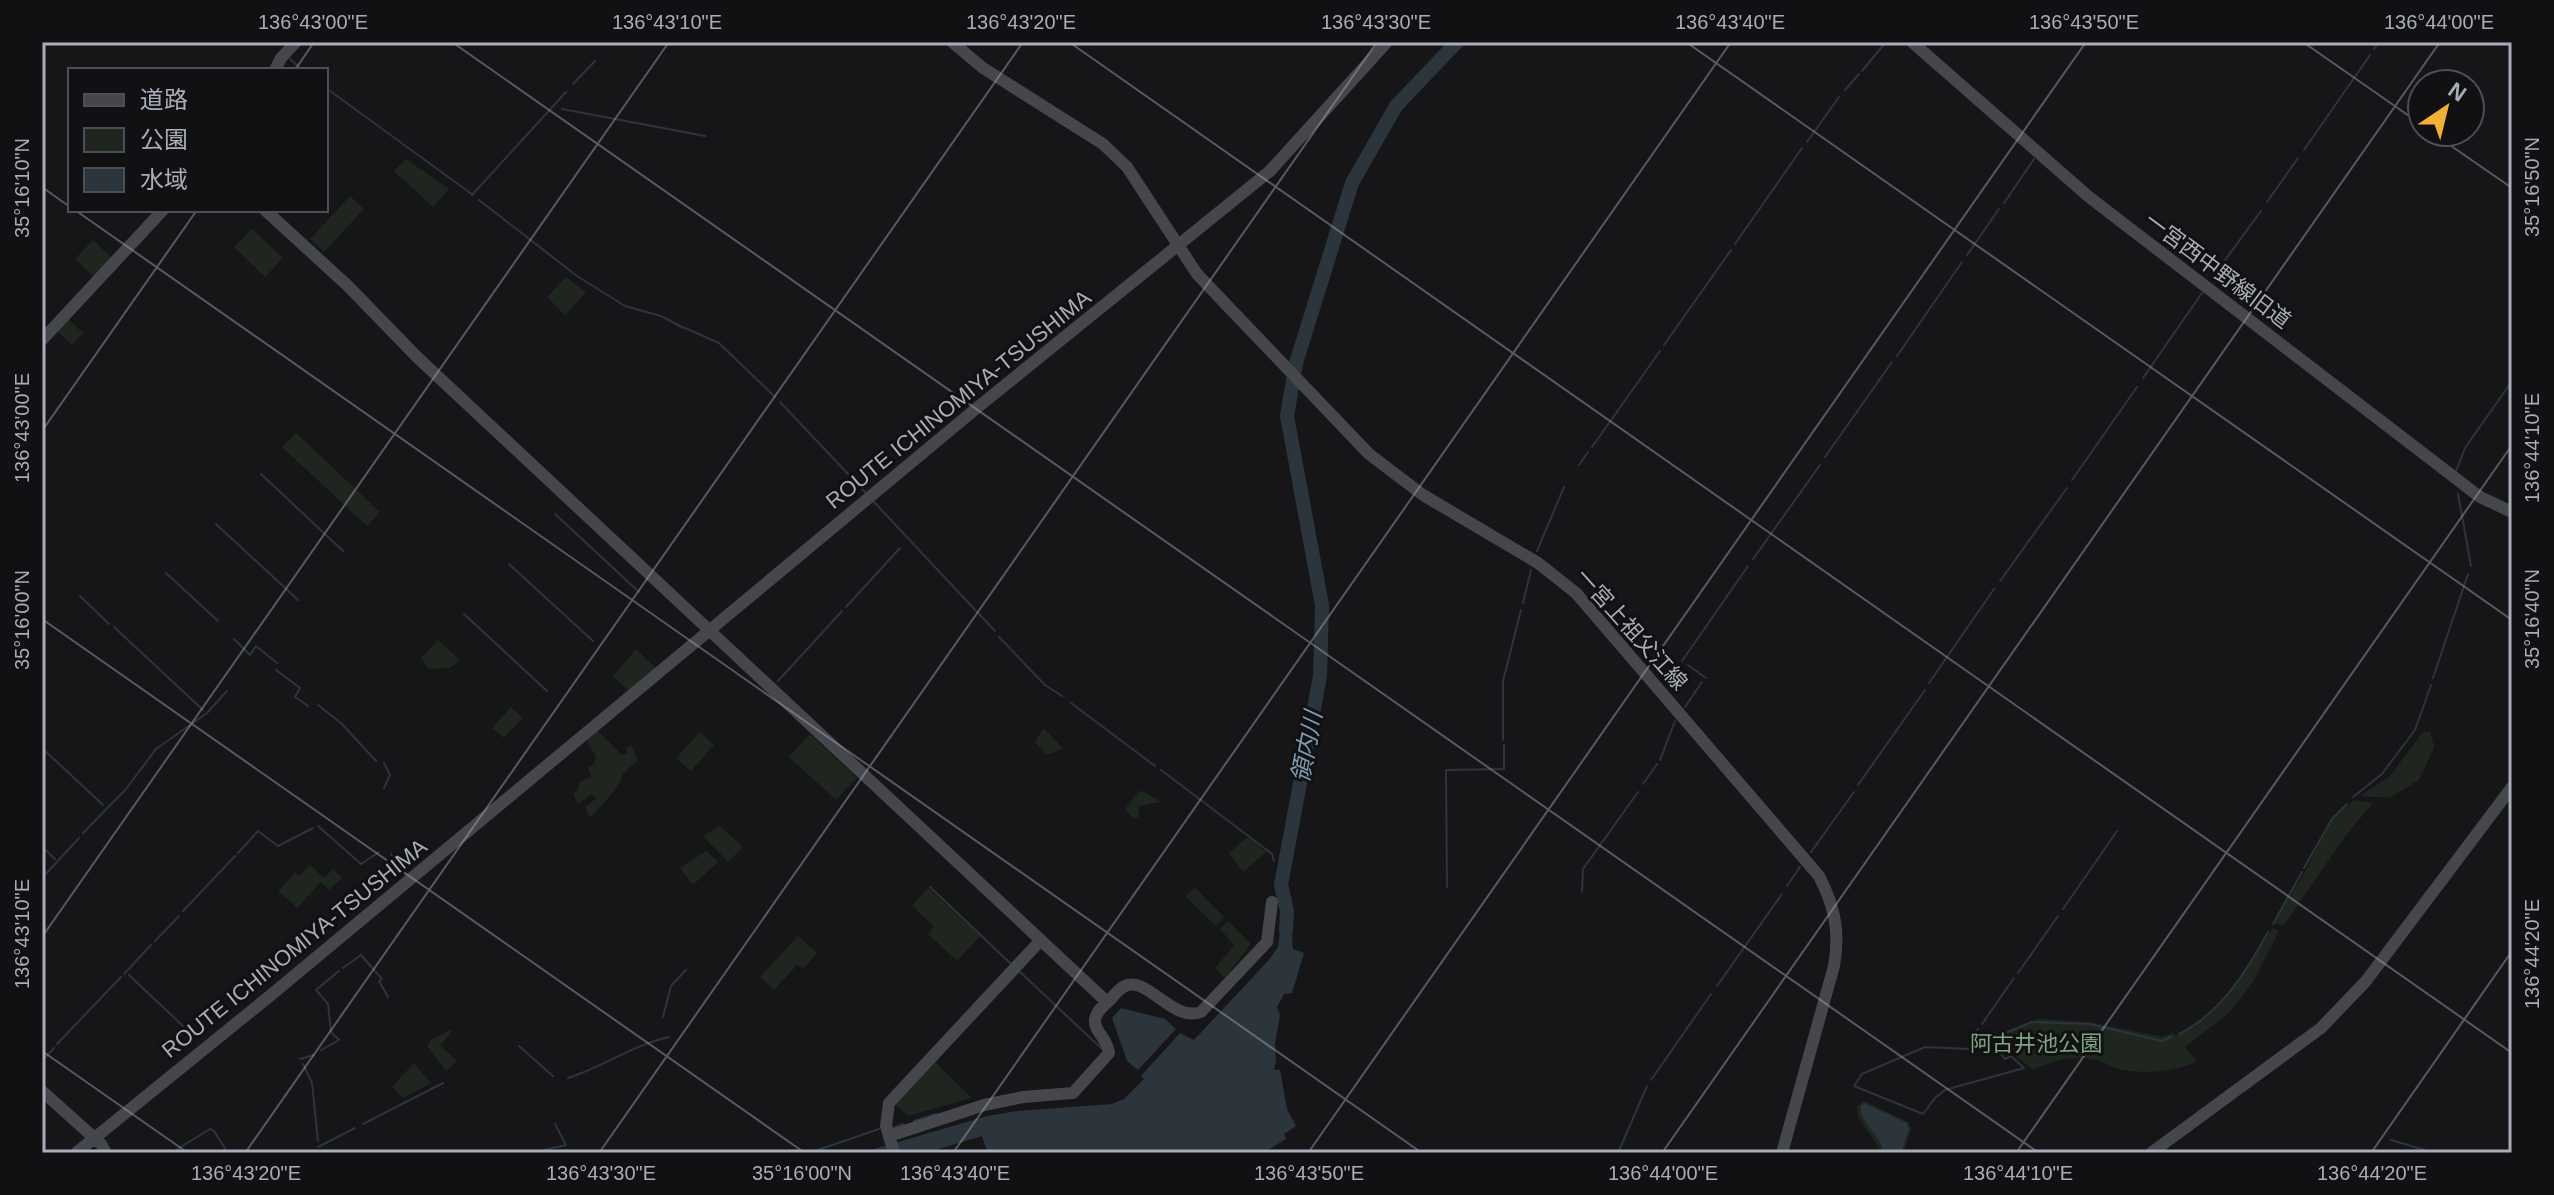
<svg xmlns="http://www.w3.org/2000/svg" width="2554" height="1195" viewBox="0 0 2554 1195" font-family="Arial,'Noto Sans JP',sans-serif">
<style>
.green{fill:#1e261f}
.water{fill:#2c353c}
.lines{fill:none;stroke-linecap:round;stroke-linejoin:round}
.stream{stroke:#2c353c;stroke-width:2}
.river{stroke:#2c353c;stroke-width:14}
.secondary{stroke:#45474d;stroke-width:12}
.ticks{fill:none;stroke:#a8adb8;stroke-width:2;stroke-opacity:0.45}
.labels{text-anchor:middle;stroke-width:6;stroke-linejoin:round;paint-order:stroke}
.street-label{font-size:22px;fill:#a8adb8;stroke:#111113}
.park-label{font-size:22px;fill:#7fa381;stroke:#111113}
.water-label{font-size:24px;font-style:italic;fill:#7f9bb3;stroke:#111113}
.neatline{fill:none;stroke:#a8adb8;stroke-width:3}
.ticks-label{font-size:20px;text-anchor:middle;fill:#a8adb8}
</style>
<rect width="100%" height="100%" fill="#161618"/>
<!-- green -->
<path class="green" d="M406 159 449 189 433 207 394 171Z
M350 196 364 209 324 252 310 239Z
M252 229 283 258 265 277 234 247Z
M93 240 112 258 94 277 75 259Z
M566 277 586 292 565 315 547 297Z
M68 319 83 333 72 345 57 331Z
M296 433 380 512 367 526 282 447Z
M438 640 460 660 450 668 429 669 421 658Z
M636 649 657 669 630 692 613 676Z
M511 707 523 718 504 738 492 728Z
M1043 729H1045L1063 748 1050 754H1046L1035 742Z
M598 731 622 755 627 753 626 747 631 745 638 760 623 774C621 785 602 805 593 815L589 816 585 807 596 799 592 794 578 804 573 794 578 789 579 782 591 777 588 768 593 765 596 757 586 740Z
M2430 731 2434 747 2419 780 2389 798 2360 796 2390 776 2422 733Z
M700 732 714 745 691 771 676 758Z
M810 734 857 778 836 800 789 757Z
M1143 791 1161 802 1140 806 1138 817 1134 819 1125 809 1138 792Z
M2354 800 2373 803 2346 835 2284 925 2273 924 2305 872 2332 819Z
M720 826 743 847 728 862 703 836Z
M1248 837 1266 852 1243 872 1229 853Z
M706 851 718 862 693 885 680 868Z
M310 865 324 878 333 869 342 878 329 890 321 882 297 908 278 891 295 873 299 876Z
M928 888 980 936 957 961 928 934 934 926 912 906Z
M1195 888 1224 917 1216 926 1185 896Z
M1228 921 1251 944 1225 978 1215 968 1234 945 1220 929Z
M2273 928 2279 931 2253 982 2230 1012 2185 1047 2197 1061C2175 1072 2148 1074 2123 1070 2115 1069 2108 1064 2100 1061 2076 1054 2054 1060 2033 1070L1992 1036 2037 1019 2090 1022 2162 1037 2173 1033 2176 1036 2206 1017 2222 1002Z
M798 936 817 953 803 969 797 965 774 990 760 977Z
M450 1030 452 1032 440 1045 457 1061 446 1071 427 1046 431 1040Z
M934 1061 972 1098 908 1116 895 1104Z
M414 1063 431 1083 403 1098 392 1087Z
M1864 1101 1908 1122 1911 1128 1904 1153H1879C1877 1134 1856 1126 1857 1106Z"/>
<!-- water -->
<path class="water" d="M1283 911H1290L1293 949 1304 953 1292 993 1284 994 1277 1007 1280 1015 1275 1044 1276 1060 1274 1070H1280L1287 1109 1296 1126 1284 1134 1286 1139 1263 1153H994L993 1150 987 1151 982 1136 926 1153H858L862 1149 864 1152 987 1116 1017 1111 1112 1104 1124 1099 1144 1079 1141 1076 1180 1033 1194 1040 1268 961 1278 947Z
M1121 1008 1165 1019 1176 1029 1138 1070 1127 1061 1112 1018Z
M1864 1103 1907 1123 1909 1129 1901 1153H1883C1881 1133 1862 1127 1860 1107Z"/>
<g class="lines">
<!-- stream -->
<path class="stream" d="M2374 49 2379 42
M290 59 302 70
M1862 71 1886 42
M573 84 595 61
M326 88 473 195
M1845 90 1859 74
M562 109 705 136
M1807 142 1839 97
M2304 150 2370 55
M472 195 566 92
M479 200 577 276 625 306 661 316 684 328 677 325
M2267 202 2298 158
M2004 203 2034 159
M1735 244 1802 148
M1967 255 1999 209
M2212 278 2261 211
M685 328 719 343 775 397
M1664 345 1731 250
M1897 356 1962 262
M2143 378 2202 293
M780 402 867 494
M1592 447 1660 351
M1825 457 1892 362
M1579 465 1588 452
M2456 471 2465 448 2510 384
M261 474 343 551
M2072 480 2137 387
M2458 494 2471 566
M874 502 995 631
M555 514 639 592
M42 521 43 520
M216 524 298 600
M1537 551 1564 487
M1753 559 1820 465
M509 564 593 641
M166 573 218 621
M2000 581 2067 488
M80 596 109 624
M1523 603 1531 570
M846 607 900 548
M464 614 547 691
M114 627 203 710
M999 637 1045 685 1062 696
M234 639 250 655 256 646 277 663
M1682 661 1748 566
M1688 665 1706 678
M276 670 300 688 295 697 308 706
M2433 678 2468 574
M778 681 842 611
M1929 683 1994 589
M1071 703 1155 766
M318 705 342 724 376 761
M1685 707 1702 682
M1503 740V681L1521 610
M42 748 103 805
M1660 760 1675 721
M1161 770 1272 854 1274 861
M1643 784 1657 764
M1858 785 1925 690
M384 788 390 775 384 763
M2353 797 2382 774 2415 730 2431 685
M318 826 361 864 379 852
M83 833 126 789 156 749 207 713 227 691
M42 847 55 859
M1811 852 1854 792
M238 853 258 831 278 846 313 828
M391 854 397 863
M400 867 406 875
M2304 868 2332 819 2347 804
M42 878 79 838
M1787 886 1800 867
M930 887 1011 964
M1447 887 1446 770 1504 769V745
M1582 892 1583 869 1638 792
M2063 909 2117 831
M183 911 235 856
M2273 924 2302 872
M155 941 179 916
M343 968 361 955 382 979 379 981 388 997
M1019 971 1102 1049
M2018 973 2058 916
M124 974 151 945
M129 975 183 1026
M1717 986 1782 894
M663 1017 671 986 686 970
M1982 1024 2014 978
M2179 1034C2221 1013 2246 972 2268 932
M1974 1035 1978 1029
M1998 1036 2032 1022 2089 1024 2162 1041 2171 1037
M1990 1040 2005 1059 2011 1056 2024 1068 1945 1090 1935 1098 1923 1114 1854 1086 1862 1074 1925 1047 1969 1049Z
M57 1044 121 977
M519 1046 553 1076
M321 1050 339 1040 331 1032 328 1004 316 990 339 971
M300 1059 314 1055
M42 1061 54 1048
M303 1064 312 1083 318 1141
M568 1078C603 1067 633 1045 669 1037
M1651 1080 1711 994
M914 1121 936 1114
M363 1124 443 1083
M893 1128 903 1124
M2391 1140 2435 1153
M318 1147 355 1128
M171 1153 210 1129 214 1131 228 1153
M532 1153 566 1145 555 1124
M809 1153 879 1129
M1618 1153 1647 1086"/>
<!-- river -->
<path class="river" d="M1286 931 1287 911 1281 885 1320 676 1322 605 1287 416 1296 363 1352 183 1396 106 1457 42"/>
<!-- secondary -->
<path class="secondary" d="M952 42 983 68 1103 144 1127 167 1197 274 1369 454 1423 495 1538 563 1576 593 1819 876C1835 907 1840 932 1834 966L1782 1153
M1912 42 2089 197 2480 497 2512 512
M275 70 281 58 296 42
M265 210 348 286 417 357 1107 1002
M42 340 163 210
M42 1091 101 1144 106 1153
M889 1136 984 1105 1023 1097 1073 1093 1109 1053C1107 1037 1094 1032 1095 1020 1096 1011 1104 1005 1110 1000 1114 995 1118 990 1123 987 1146 973 1172 1023 1201 1012L1267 942 1272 902
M76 1153 271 995 978 407 1270 171 1387 42
M894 1153 886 1126 889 1103 1041 940
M2151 1153 2321 1028 2366 981 2512 787"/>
</g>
<!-- ticks -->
<path class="ticks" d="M452 42 2039 1153M1069 42 2512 1053M1686 42 2512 620M2303 42 2422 125M295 70 314 42M2431 132 2512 188M42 187 70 207M75 210 1422 1153M42 431 197 210M42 619 805 1153M42 937 669 42M42 1051 188 1153M245 1153 1023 42M599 1153 1377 42M953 1153 1731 42M1308 1153 2086 42M1662 1153 2440 42M2016 1153 2512 445M2371 1153 2512 951"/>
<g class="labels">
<!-- street labels -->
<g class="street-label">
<text transform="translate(2218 270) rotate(37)" y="8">一宮西中野線旧道</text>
<text transform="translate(958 399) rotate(-39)" y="8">ROUTE ICHINOMIYA-TSUSHIMA</text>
<text transform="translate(1632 629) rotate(48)" y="8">一宮上祖父江線</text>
<text transform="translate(294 948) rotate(-39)" y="8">ROUTE ICHINOMIYA-TSUSHIMA</text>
</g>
<!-- park labels -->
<g class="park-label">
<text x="2036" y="1051">阿古井池公園</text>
</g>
<!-- water labels -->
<g class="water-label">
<text transform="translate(1307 747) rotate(-79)" y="8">領内川</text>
</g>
</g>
<!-- border -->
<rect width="2554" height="1195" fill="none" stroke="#111113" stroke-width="88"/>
<!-- legend -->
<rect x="68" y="68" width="260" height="144" fill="#111113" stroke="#4d4f55" stroke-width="2"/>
<rect x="84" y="94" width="40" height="12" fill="#45474d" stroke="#4d4f55" stroke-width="2"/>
<text x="140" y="108" font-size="24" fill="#a8adb8">道路</text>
<rect x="84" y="128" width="40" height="24" fill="#1e261f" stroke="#4d4f55" stroke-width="2"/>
<text x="140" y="148" font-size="24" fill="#a8adb8">公園</text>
<rect x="84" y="168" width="40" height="24" fill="#2c353c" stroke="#4d4f55" stroke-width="2"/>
<text x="140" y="188" font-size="24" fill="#a8adb8">水域</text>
<!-- north arrow -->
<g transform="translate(2446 108) rotate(35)"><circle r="38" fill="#111113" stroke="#4d4f55" stroke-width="2"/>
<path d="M0-6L14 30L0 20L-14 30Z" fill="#f2b134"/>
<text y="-12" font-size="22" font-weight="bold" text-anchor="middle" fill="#a8adb8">N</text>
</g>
<rect x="44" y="44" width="2466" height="1107" class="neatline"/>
<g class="ticks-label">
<text x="313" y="29">136°43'00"E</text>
<text x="667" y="29">136°43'10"E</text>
<text x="1021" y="29">136°43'20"E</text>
<text x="1376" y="29">136°43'30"E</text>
<text x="1730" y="29">136°43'40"E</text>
<text x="2084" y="29">136°43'50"E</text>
<text x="2439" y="29">136°44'00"E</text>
<text transform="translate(2532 187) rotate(-90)" y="7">35°16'50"N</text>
<text transform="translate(22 188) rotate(-90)" y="7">35°16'10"N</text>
<text transform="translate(22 428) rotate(-90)" y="7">136°43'00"E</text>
<text transform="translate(2532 448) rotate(-90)" y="7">136°44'10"E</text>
<text transform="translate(2532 619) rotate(-90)" y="7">35°16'40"N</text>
<text transform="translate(22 620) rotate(-90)" y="7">35°16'00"N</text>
<text transform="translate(22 934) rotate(-90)" y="7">136°43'10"E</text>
<text transform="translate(2532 954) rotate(-90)" y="7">136°44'20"E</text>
<text x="246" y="1180">136°43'20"E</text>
<text x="601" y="1180">136°43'30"E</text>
<text x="802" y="1180">35°16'00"N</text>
<text x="955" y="1180">136°43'40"E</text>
<text x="1309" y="1180">136°43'50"E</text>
<text x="1663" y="1180">136°44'00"E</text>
<text x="2018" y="1180">136°44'10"E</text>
<text x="2372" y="1180">136°44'20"E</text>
</g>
</svg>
